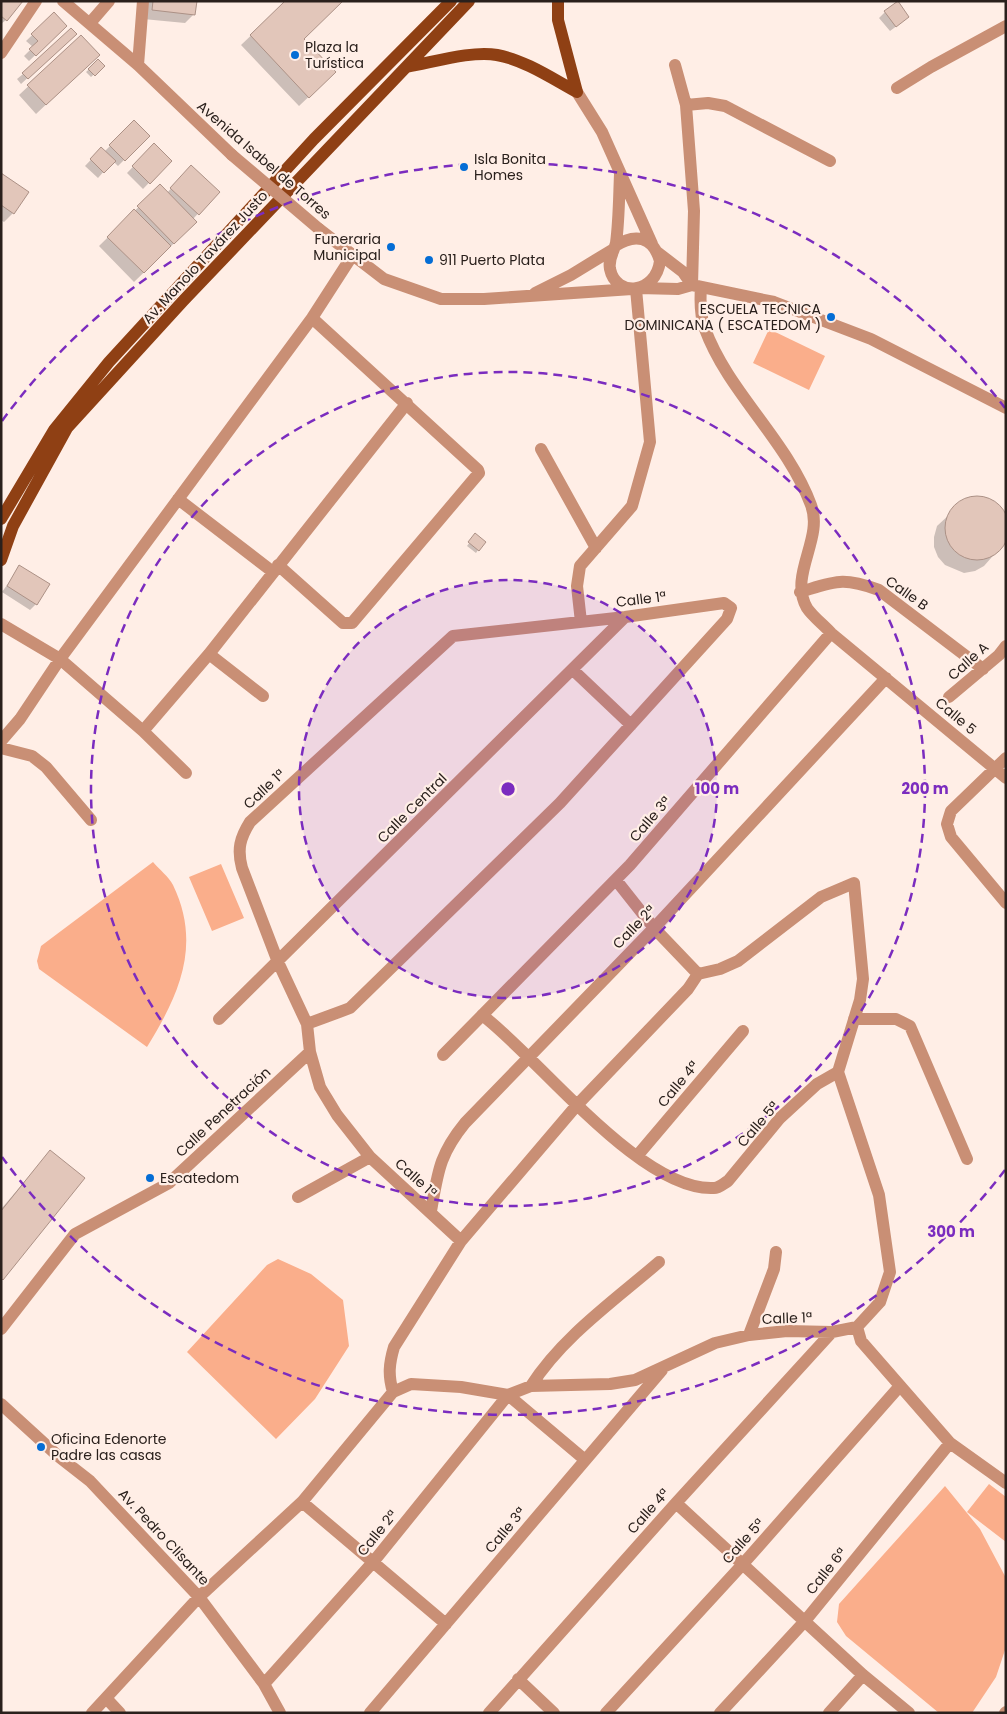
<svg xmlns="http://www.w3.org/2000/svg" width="1007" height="1714" viewBox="0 0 1007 1714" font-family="Poppins,sans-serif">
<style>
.green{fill:#faae8b}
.shadow{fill:#0003}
.building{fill:#e2c6ba;stroke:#ac9186}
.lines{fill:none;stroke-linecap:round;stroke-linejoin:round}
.minor{stroke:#c98f75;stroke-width:12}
.major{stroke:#8f4014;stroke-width:12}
.minor-bridge{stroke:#c98f75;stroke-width:12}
.ring{fill:none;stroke:#7b2cbf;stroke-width:2.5;stroke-dasharray:9 6}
.poi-dot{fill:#046dd5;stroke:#ffeee6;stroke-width:2}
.labels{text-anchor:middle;stroke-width:4.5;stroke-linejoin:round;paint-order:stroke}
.poi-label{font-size:14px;fill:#2a201c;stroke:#ffeee6;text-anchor:start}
.street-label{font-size:14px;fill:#2a201c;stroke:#ffeee6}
.centre{fill:#7b2cbf;stroke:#ffeee6;stroke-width:2.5}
.ring-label{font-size:15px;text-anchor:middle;font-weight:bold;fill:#7b2cbf;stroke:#ffeee6;stroke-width:4.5;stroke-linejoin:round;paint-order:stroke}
</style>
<rect width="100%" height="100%" fill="#ffeee6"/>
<!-- green -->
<path class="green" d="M769 329 825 356 809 390 753 363Z
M153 862C159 869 169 877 173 885 202 945 179 995 147 1047L39 969 37 961 41 946Z
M221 864 244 918 212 931 189 877Z
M278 1259 311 1274 343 1300 349 1346 315 1399 276 1439 187 1352 267 1265Z
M989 1484 1006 1497V1542L967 1512Z
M945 1486 980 1529 1006 1578V1647L996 1677 972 1713H939L846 1636 837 1622 839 1604Z"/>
<!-- shadow -->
<path class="shadow" d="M1 1 6 20 1 24Z
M145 1H195L194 14 185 23 143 19Z
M287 1 303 39 335 72 299 106 241 45Z
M885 12 902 22 890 31 879 18Z
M54 14 66 26 29 61 24 56 33 47 26 41Z
M81 37 89 64 36 114 19 95Z
M69 40 21 84 17 79 23 74Z
M98 61 103 66 91 77 86 72Z
M134 122 148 136 118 166 113 161 98 178 85 166 101 149 104 152Z
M154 145 170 161 143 189 127 173Z
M1 174 13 213 4 222 1 220Z
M182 176 218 192 193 219 196 222 134 282 99 246 160 186 167 193Z
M985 497 994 501 1006 515V541L984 566 975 571 964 573 945 565 938 557 934 547V537L937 526 965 500Z
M473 538 478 550 476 553 467 546Z
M20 567 36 604 30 610 2 592Z
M50 1152 83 1178 1 1280V1209Z"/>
<!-- building -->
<path class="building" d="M1 1H23L7 21 1 16Z
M153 1H197L195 15 152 10Z
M285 1H343L304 39 336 72 309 98 250 35Z
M898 1 909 17 896 27 884 11Z
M54 12 67 26 36 56 29 49 38 41 31 34Z
M71 28 77 34 28 79 22 73Z
M81 35 100 55 46 105 27 85Z
M98 59 105 66 95 76 88 69Z
M134 120 150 136 125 161 109 145Z
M154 143 172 161 150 184 132 166Z
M101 147 116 161 104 173 90 159Z
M191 165 220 192 199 215 170 188Z
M1 173 29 192 14 214 1 205Z
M160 184 197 222 174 244 137 206Z
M134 209 171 246 144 273 107 237Z
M945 528a32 32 0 1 1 64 0a32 32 0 1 1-64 0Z
M475 533 486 542 479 551 468 542Z
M19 565 50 584 37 605 7 586Z
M50 1150 85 1178 3 1280 1 1278V1211Z"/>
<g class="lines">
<!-- minor -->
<path class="minor" d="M63 1 138 65 232 155
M90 23 109 1
M1 53 36 1
M138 65 143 1
M675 65 686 105 694 211 692 285
M897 88 931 67 1006 26
M577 92 602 132 652 244
M686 105 708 103 725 106 830 161
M319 229 384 279 441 299H484L632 289
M615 246C635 233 653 236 660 261 656 294 616 298 610 269 608 258 614 252 616 243 619 221 619 197 620 174
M657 252 683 272 692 285
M701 287C700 301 700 316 705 329 728 392 787 440 811 505 824 539 788 575 807 608 813 617 824 625 831 633L1006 778
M639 288 678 289 692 285 774 302 871 339 1006 408
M535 293 571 275 612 250
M541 449 596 548
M178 499 273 572
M278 565 343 623H352L479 473 478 470 312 318
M800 592C837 581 842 577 879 590L983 669
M581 622 577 586 580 566 632 506 650 442 636 289
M1 624 60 659 143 731 186 773
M209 654 263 696
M573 670 631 725
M949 697 999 655 1006 646
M143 731 209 654 407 403
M1 741 20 719 60 659 312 318 352 256
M1 748 32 756 46 767 91 820
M1006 758 951 811 947 824 951 837 1006 903
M616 880 654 928 698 974
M698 974 720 969 738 961 821 897 854 883 863 979 860 1000 838 1072 879 1195 890 1272 880 1302 857 1327
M482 1015C539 1058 641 1192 714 1188 719 1188 723 1184 728 1181L780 1118 817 1084 838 1072
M219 1019 625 617
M854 1019H896L910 1026 967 1159
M307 1024 350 1008 560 803 727 619 731 608 724 603 625 617 453 636 250 822C240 838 237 849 242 868L278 962 307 1024 310 1052 320 1087 337 1115 370 1157 461 1241
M443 1055 630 865 831 633
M637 1156 743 1031
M298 1197 370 1157
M431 1211C438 1172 439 1155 465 1123L654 928 886 678
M857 1327 861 1341 950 1443 1006 1483
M1 1329 75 1234 169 1183 310 1052
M749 1335 774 1269 776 1252
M531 1386C562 1337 615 1300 659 1262
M393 1392C388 1375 389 1364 394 1347L461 1241 577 1105 688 989 698 974
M1 1404 58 1456 90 1481 199 1597 264 1684 280 1713
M302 1502 446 1624
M676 1503 863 1675 909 1713
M518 1679 554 1713
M264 1684 374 1561 508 1395 584 1459
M106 1698 120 1713
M92 1713 199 1597 302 1502 393 1392 411 1384 461 1387 508 1395 531 1386 610 1384 635 1380 715 1343 749 1335 787 1331 832 1332 857 1327
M370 1713 662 1370
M489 1713 676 1503 832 1332
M606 1713 742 1565 899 1387
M720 1713 805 1621 950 1443
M829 1713 863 1675
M1005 1713 1006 1712"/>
<!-- major -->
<path class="major" d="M558 1V20L577 92
M406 67C431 63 472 50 497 55 525 60 553 79 577 92
M1 519 54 430 109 362 314 139 451 1
M1 560 13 526 67 428 183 301 469 1"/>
<!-- minor-bridge -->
<path class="minor-bridge" d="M232 155 319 229"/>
</g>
<!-- distance rings -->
<circle cx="508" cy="789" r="209" fill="#7b2cbf" fill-opacity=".12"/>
<g class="ring">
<circle cx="508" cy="789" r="209"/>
<circle cx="508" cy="789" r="417"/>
<path d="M1005 1170A626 626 0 0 1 2 1157M2 421A626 626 0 0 1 1005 408"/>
</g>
<!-- markers -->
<g class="poi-dot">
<circle cx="295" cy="55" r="5"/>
<circle cx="464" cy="167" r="5"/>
<circle cx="391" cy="247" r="5"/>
<circle cx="429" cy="260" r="5"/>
<circle cx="831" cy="317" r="5"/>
<circle cx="150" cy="1178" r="5"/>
<circle cx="41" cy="1447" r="5"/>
</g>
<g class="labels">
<!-- poi labels -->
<g class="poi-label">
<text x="305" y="52">Plaza la<tspan x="305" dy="16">Turística</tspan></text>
<text x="474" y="164">Isla Bonita<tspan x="474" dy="16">Homes</tspan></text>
<text x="381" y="244" text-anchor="end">Funeraria<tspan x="381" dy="16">Municipal</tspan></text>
<text x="439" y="265">911 Puerto Plata</text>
<text x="821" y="314" text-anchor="end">ESCUELA TECNICA<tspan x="821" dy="16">DOMINICANA ( ESCATEDOM )</tspan></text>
<text x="160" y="1183">Escatedom</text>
<text x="51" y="1444">Oficina Edenorte<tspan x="51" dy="16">Padre las casas</tspan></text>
</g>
<!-- street labels -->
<g class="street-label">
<text transform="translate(264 160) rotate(41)" y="5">Avenida Isabel de Torres</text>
<text transform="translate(205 257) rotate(-47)" y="5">Av. Manolo Tavárez Justo</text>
<text transform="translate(907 593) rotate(35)" y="5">Calle B</text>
<text transform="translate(641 599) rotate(-7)" y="5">Calle 1ª</text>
<text transform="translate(968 661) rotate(-42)" y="5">Calle A</text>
<text transform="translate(956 716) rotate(40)" y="5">Calle 5</text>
<text transform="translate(264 789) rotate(-43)" y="5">Calle 1ª</text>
<text transform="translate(412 808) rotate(-45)" y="5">Calle Central</text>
<text transform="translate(650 819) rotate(-49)" y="5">Calle 3ª</text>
<text transform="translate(634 927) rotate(-46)" y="5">Calle 2ª</text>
<text transform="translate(678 1084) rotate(-50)" y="5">Calle 4ª</text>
<text transform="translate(223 1112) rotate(-43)" y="5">Calle Penetración</text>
<text transform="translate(758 1124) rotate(-49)" y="5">Calle 5ª</text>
<text transform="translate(416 1178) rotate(42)" y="5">Calle 1ª</text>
<text transform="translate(787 1318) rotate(-2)" y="5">Calle 1ª</text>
<text transform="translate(648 1511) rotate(-48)" y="5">Calle 4ª</text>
<text transform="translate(505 1530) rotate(-50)" y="5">Calle 3ª</text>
<text transform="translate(377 1533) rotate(-51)" y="5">Calle 2ª</text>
<text transform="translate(164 1537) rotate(47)" y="5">Av. Pedro Clisante</text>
<text transform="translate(743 1541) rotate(-48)" y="5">Calle 5ª</text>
<text transform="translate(826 1571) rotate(-51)" y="5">Calle 6ª</text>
</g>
</g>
<circle cx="508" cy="789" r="8" class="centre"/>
<g class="ring-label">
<text x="717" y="794">100 m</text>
<text x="925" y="794">200 m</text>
<text x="951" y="1237">300 m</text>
</g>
<!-- border -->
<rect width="1007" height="1714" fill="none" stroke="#2a201c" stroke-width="5"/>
</svg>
